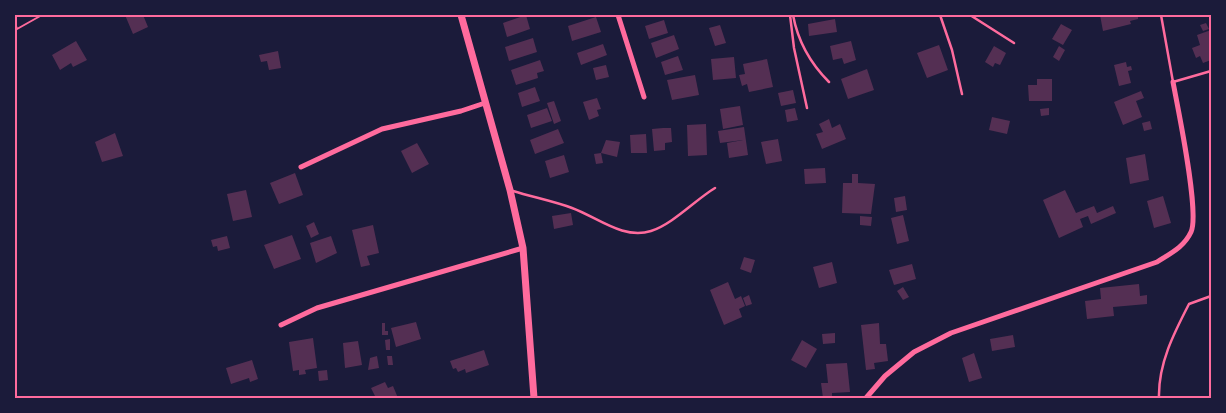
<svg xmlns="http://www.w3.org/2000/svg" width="1226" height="413" viewBox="0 0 1226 413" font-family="Commissioner,sans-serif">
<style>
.building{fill:#542f53}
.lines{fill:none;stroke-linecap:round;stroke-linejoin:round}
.path{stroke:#ff6b9d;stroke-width:2}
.service{stroke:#ff6b9d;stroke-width:2.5}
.minor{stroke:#ff6b9d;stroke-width:5}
.secondary{stroke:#ff6b9d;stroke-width:7}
.neatline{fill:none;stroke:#ff6b9d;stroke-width:2}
</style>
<rect width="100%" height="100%" fill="#1b1b3a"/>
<!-- building -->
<path class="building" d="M125 15H143L148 27 133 34Z
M526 15 530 29 507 37 503 23Z
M1100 15H1138V19L1130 21 1131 24 1103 31Z
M596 17 601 32 572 41 568 26Z
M835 19 837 32 809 36 808 24Z
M664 20 668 33 649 39 645 26Z
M1206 23 1209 29 1203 31 1200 25Z
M1061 24 1072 30 1063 45 1052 39Z
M720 25 726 43 715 46 709 28Z
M1211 30V60L1203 63 1200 56 1196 58 1192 48 1200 45 1197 35Z
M674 35 679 49 656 58 651 43Z
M533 38 537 52 509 61 505 47Z
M76 41 87 60 73 67 71 63 60 70 52 55Z
M851 41 856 60 844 64 842 58 833 60 830 46Z
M603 44 607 55 581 65 577 53Z
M939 45 948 70 927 78 917 53Z
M994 46 1006 53 1000 65 995 63 993 67 985 62Z
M1059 46 1065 50 1059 61 1053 57Z
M278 51 281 68 269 70 267 61 261 62 259 55Z
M678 56 683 70 665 75 661 62Z
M734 57 736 78 713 80 711 59Z
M767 59 773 87 749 92 747 84 742 86 739 75 745 74 743 64Z
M540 60 544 71 537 73 538 78 516 85 511 70Z
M1126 62 1127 67 1131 66 1132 70 1128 71 1131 83 1119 86 1114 65Z
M606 65 609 77 596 80 593 68Z
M867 69 874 90 848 99 841 79Z
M695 75 699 95 672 100 667 80Z
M1037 79H1052V101H1029L1028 85H1037Z
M535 87 540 101 522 107 518 93Z
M793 90 796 103 781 106 778 93Z
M1141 91 1144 98 1136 101 1142 117 1123 125 1114 102Z
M597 98 601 109 597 110 599 116 589 120 583 102Z
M554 101 561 121 554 124 547 103Z
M740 106 743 125 723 129 720 109Z
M547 108 552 121 531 128 527 115Z
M795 108 798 120 787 122 785 110Z
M1049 108V115L1041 116 1040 109Z
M992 117 1010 121 1007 134 989 130Z
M829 119 832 128 840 124 846 139 822 149 816 134 823 132 819 124Z
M1150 121 1152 129 1144 131 1142 123Z
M706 124 707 155 688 156 687 125Z
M744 127 748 155 729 158 727 143 743 140 720 143 718 131Z
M663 128H671L672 142 665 143V150L654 151 652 129Z
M558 129 564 143 535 154 530 140Z
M115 133 123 156 102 162 95 142Z
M646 134 647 153H631L630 135Z
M778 139 782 161 766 164 761 142Z
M606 140 620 142 617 157 601 153Z
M417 143 429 164 412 173 401 151Z
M601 153 603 163 596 164 594 154Z
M1145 154 1149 180 1130 184 1126 158Z
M564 155 569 172 550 178 545 161Z
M825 168 826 183 805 184 804 169Z
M295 173 303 195 279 204 270 183Z
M852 174H858V183L875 184 871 214 842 213 843 183H852Z
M246 190 252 217 233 221 227 194Z
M1065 190 1076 213 1094 206 1097 213 1113 206 1116 213 1091 224 1088 216 1080 219 1083 227 1059 238 1043 200Z
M905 196 907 210 896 212 894 198Z
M1163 196 1171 223 1154 228 1147 201Z
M571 213 573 225 554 229 552 216Z
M903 215 909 241 897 244 891 218Z
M860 216 872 217 871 226 860 225Z
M314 222 319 234 311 238 306 226Z
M373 225 379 253 367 256 370 265 361 267 352 230Z
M292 235 301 259 274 269 264 245Z
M227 236 230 248 218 251 217 246 213 247 211 240Z
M331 236 337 253 316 263 310 243Z
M744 257 755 260 751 273 740 269Z
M832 262 837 283 819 288 813 267Z
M912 264 916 279 894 285 889 270Z
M728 282 735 299 741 296 745 306 739 309 742 317 724 325 710 290Z
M1139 284 1140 296 1147 295V304L1113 307 1114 316 1087 319 1085 301 1101 299 1100 288Z
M903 287 909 297 903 300 897 291Z
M749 295 752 304 746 306 743 298Z
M416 322 421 339 396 347 391 328Z
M382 323H385V331H388V335H382Z
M879 323 880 344H886L888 361 874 363 875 369 866 370 861 325Z
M835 333V343L823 344 822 334Z
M1013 335 1015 347 992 351 990 339Z
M313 338 317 368 305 370 306 374 299 375V370L293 371 289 342Z
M390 339V350H386L385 340Z
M802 340 817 349 806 368 791 360Z
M358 341 362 365 345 368 343 343Z
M484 350 489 365 466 373 465 369 458 372 456 368 453 369 450 361Z
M974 353 982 378 969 382 962 358Z
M377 356 379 368 368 370 370 358Z
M387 356H392L393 365H388Z
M252 360 258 379 250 382 249 378 231 384 226 368Z
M847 363 850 392 832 393V398H823L821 383H828L826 364Z
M327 370 328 380 319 381 318 371Z
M385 382 388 388 393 386 398 398H376L371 388Z"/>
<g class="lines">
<!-- path -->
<path class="path" d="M15 23 17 29 42 15"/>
<!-- service -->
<path class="service" d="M790 15 794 48 807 108
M793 15C798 42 810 63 829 82
M940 15 952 50 962 94
M970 15 1014 43
M1161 15 1173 82 1211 71
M513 191C532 197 553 201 572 208 597 217 623 240 651 231 673 224 695 200 715 188
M1159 398C1158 364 1174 333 1189 304L1211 296"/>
<!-- minor -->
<path class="minor" d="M618 15 644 97
M301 167 382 129 461 111 485 103
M281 325 317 308 523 248
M866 398 885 376 914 352 951 333 1157 262C1171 253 1184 247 1191 232 1200 213 1178 109 1173 82"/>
<!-- secondary -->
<path class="secondary" d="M461 15 510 190 523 248 534 398"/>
</g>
<!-- border -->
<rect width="1226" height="413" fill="none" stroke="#1b1b3a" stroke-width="32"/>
<rect x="16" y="16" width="1194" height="381" class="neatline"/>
</svg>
